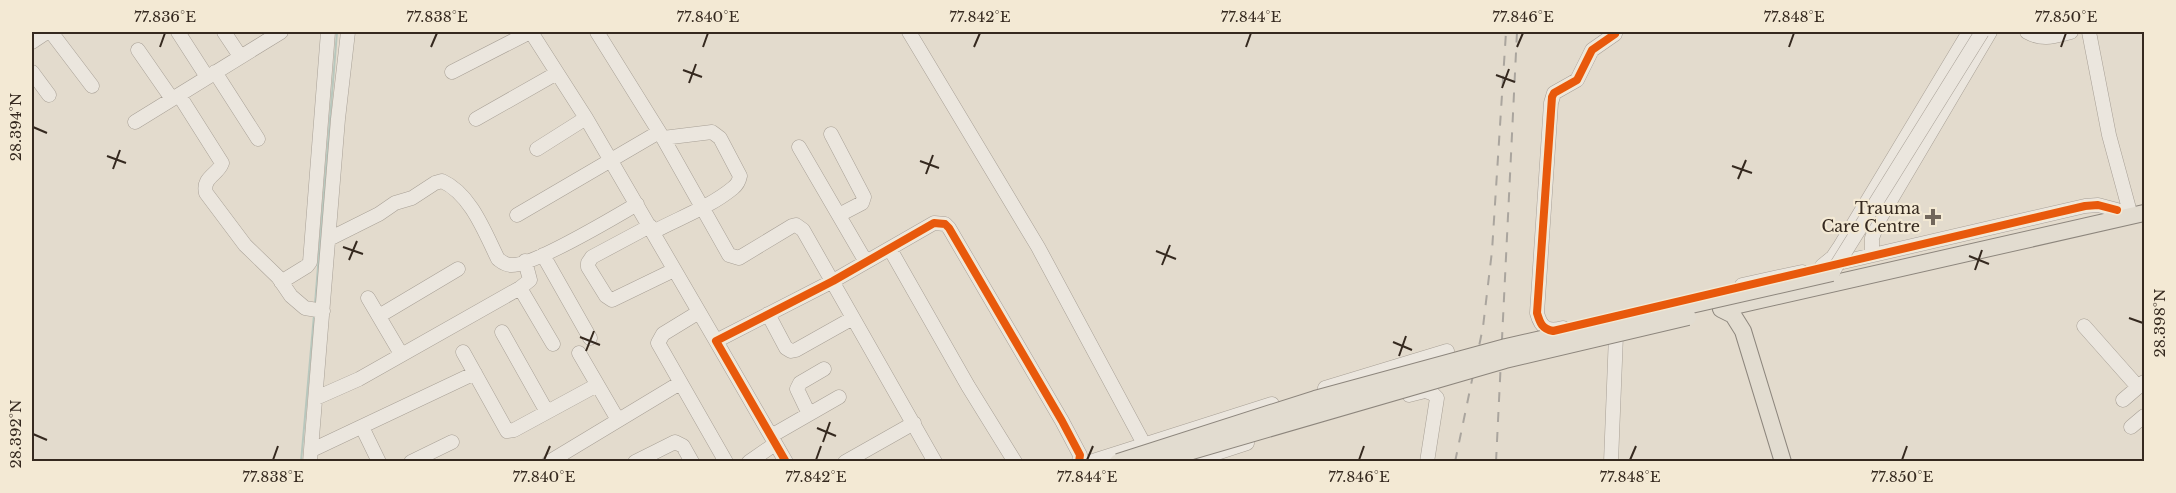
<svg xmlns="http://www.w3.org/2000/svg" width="2176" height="493" viewBox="0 0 2176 493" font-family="'Libre Baskerville',serif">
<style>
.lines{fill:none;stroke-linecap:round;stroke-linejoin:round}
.stream{stroke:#b8c7bd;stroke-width:2}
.minor-casing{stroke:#a8a096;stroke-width:15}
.major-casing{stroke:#8d867d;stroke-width:18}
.minor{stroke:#ebe6de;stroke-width:14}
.major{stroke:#e2dcd0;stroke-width:16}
.rail{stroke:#aaa59e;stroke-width:2;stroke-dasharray:10 10;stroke-linecap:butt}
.minor-bridge-casing{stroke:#a8a096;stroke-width:15;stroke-linecap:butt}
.major-bridge-casing{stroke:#8d867d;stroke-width:18;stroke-linecap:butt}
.minor-bridge{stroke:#ebe6de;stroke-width:14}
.major-bridge{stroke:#e2dcd0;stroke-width:16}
.cycleway-casing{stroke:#f3e9d4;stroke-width:11}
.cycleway{stroke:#e8590c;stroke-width:8}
.ticks{fill:none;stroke:#35291f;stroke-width:2}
.poi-dot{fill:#72675c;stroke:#f3e9d4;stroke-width:2}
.labels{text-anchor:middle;stroke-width:4.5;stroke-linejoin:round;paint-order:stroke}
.poi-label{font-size:16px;fill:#35291f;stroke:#f3e9d4;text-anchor:end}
.neatline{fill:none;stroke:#35291f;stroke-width:2}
.ticks-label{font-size:15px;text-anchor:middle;fill:#35291f}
</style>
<rect width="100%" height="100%" fill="#e3dbcd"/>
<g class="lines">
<!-- stream -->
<path class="stream" d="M315 304 337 32
M301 462 314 315"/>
<!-- minor casing -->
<g class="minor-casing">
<path id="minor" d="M51 32 92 86
M178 32 207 77
M224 32 240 56
M531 32 586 118 716 341
M597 32 663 138 729 255 739 258 792 226 796 225 803 230 935 462
M909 32 1038 247 1144 444
M2027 32C2043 41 2055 36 2071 32
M2089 32 2109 135 2131 216
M32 42 47 32
M138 50 172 99
M32 72 49 95
M215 72 258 139
M452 72 530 32
M179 95 222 163C218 175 202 177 206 193L245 245 278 277 291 296 305 308 323 311
M476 119 557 73
M135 122 281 32
M831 134 864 197 862 203 839 215
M799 147 866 262
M537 149 586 118
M517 215 659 132
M650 226 592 257 588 263V267L606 296 612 300 674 270
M653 232C679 218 710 207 733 188 738 184 739 181 740 176L720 138 712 132 663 138
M329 239 379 214 395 203 412 198 435 183 442 181C471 194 485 233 498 259 502 262 505 265 511 265 531 267 615 217 637 204
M890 249 968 386 1015 462
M543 255 590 338
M1872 255V238L1879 220 1990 32
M1830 265 2085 206 2098 205 2117 210
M1822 266 1833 257 1839 248 1969 32
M281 282 307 266 310 262 328 32
M1742 285 1802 272
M520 288 553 344
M368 298 401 354
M699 312 663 334 658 343 726 462
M768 314 786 348 791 351 796 350 853 318
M379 316 458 269
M2084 326 2138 387
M1563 328C1547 332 1541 328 1537 313L1551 103 1554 93 1577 80 1592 50 1615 34
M502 332 547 412
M463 352 507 431 514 430 597 385
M579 353 618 420
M1325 388 1447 351
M1409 395 1425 391 1432 393 1437 398 1427 462
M316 398 359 379 520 288 530 280 525 261
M2123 400 2144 382
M809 414 797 389 800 383 824 369
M362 427 379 462
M2131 427 2144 416
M771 436 839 397
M312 450 475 373
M310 462 338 119 348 32
M411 462 452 442
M549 462 680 383
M635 462 675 442 683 446 692 462
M749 462 775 444
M786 462 716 341 833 281 934 223 945 224 949 228 1062 421 1080 455 1079 462
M845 462 914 423
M1090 462 1272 404
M1189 462 1247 443
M1611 462 1616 335"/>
</g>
<!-- major casing -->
<g class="major-casing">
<path id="major" d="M1721 309 2144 213
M1721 309 1733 315 1743 331 1783 462"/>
</g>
<!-- minor -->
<use href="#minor" class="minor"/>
<!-- major -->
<use href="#major" class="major"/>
<!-- rail -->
<path class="rail" d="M1455 462 1483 327 1492 251 1506 32
M1496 462 1517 32"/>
<!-- minor-bridge casing -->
<g class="minor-bridge-casing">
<path id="minor-bridge" d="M1832 273 1982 32"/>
</g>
<!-- major-bridge casing -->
<g class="major-bridge-casing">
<path id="major-bridge" d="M1118 462 1315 399 1506 347 1832 273
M1154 462 1505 360 1688 317"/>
</g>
<!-- minor-bridge -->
<use href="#minor-bridge" class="minor-bridge"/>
<!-- major-bridge -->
<use href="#major-bridge" class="major-bridge"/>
<!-- cycleway casing -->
<g class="cycleway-casing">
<path id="cycleway" d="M1615 34 1592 50 1577 80 1554 93 1552 97 1537 313C1540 323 1542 329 1553 331L2085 206 2098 205 2117 210
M786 462 716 341 833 281 934 223 945 224 949 228 1062 421 1080 455 1079 462"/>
</g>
<!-- cycleway -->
<use href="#cycleway" class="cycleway"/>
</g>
<!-- ticks -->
<path class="ticks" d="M160 47 165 33M431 47 437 33M703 47 708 33M974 47 980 33M1246 47 1251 33M1517 47 1523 33M1789 47 1794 33M2061 47 2066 33M683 70 702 77M1496 75 1515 82M689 83 696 64M1502 88 1509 69M33 127 47 133M107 156 126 163M920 161 939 168M1732 166 1752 173M113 169 120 150M926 174 933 155M1738 179 1746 160M343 247 363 254M1156 251 1176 259M1969 256 1989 264M349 260 357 241M1162 265 1170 245M1975 270 1982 250M2129 318 2143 323M580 337 600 345M1393 342 1412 350M586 351 594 331M1399 356 1406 336M817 428 836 436M33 434 47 440M823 442 830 422M273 460 278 446M544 460 550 446M816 460 821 446M1087 460 1093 446M1359 460 1364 446M1630 460 1636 446M1902 460 1907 446"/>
<!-- markers -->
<path class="poi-dot" d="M1930 208h6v6h6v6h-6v6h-6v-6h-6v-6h6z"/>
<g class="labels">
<!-- poi labels -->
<g class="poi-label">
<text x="1920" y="214">Trauma<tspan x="1920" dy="18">Care Centre</tspan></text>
</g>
</g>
<!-- border -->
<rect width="2176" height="493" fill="none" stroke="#f3e9d4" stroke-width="66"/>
<rect x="33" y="33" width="2110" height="427" class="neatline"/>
<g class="ticks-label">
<text x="165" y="22">77.836°E</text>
<text x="437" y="22">77.838°E</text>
<text x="708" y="22">77.840°E</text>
<text x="980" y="22">77.842°E</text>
<text x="1251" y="22">77.844°E</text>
<text x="1523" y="22">77.846°E</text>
<text x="1794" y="22">77.848°E</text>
<text x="2066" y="22">77.850°E</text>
<text transform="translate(16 127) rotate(-90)" y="5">28.394°N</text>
<text transform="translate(2160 323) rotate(-90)" y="5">28.398°N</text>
<text transform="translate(16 434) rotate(-90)" y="5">28.392°N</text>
<text x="273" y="482">77.838°E</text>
<text x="544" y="482">77.840°E</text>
<text x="816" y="482">77.842°E</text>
<text x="1087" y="482">77.844°E</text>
<text x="1359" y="482">77.846°E</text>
<text x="1630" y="482">77.848°E</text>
<text x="1902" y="482">77.850°E</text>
</g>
</svg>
